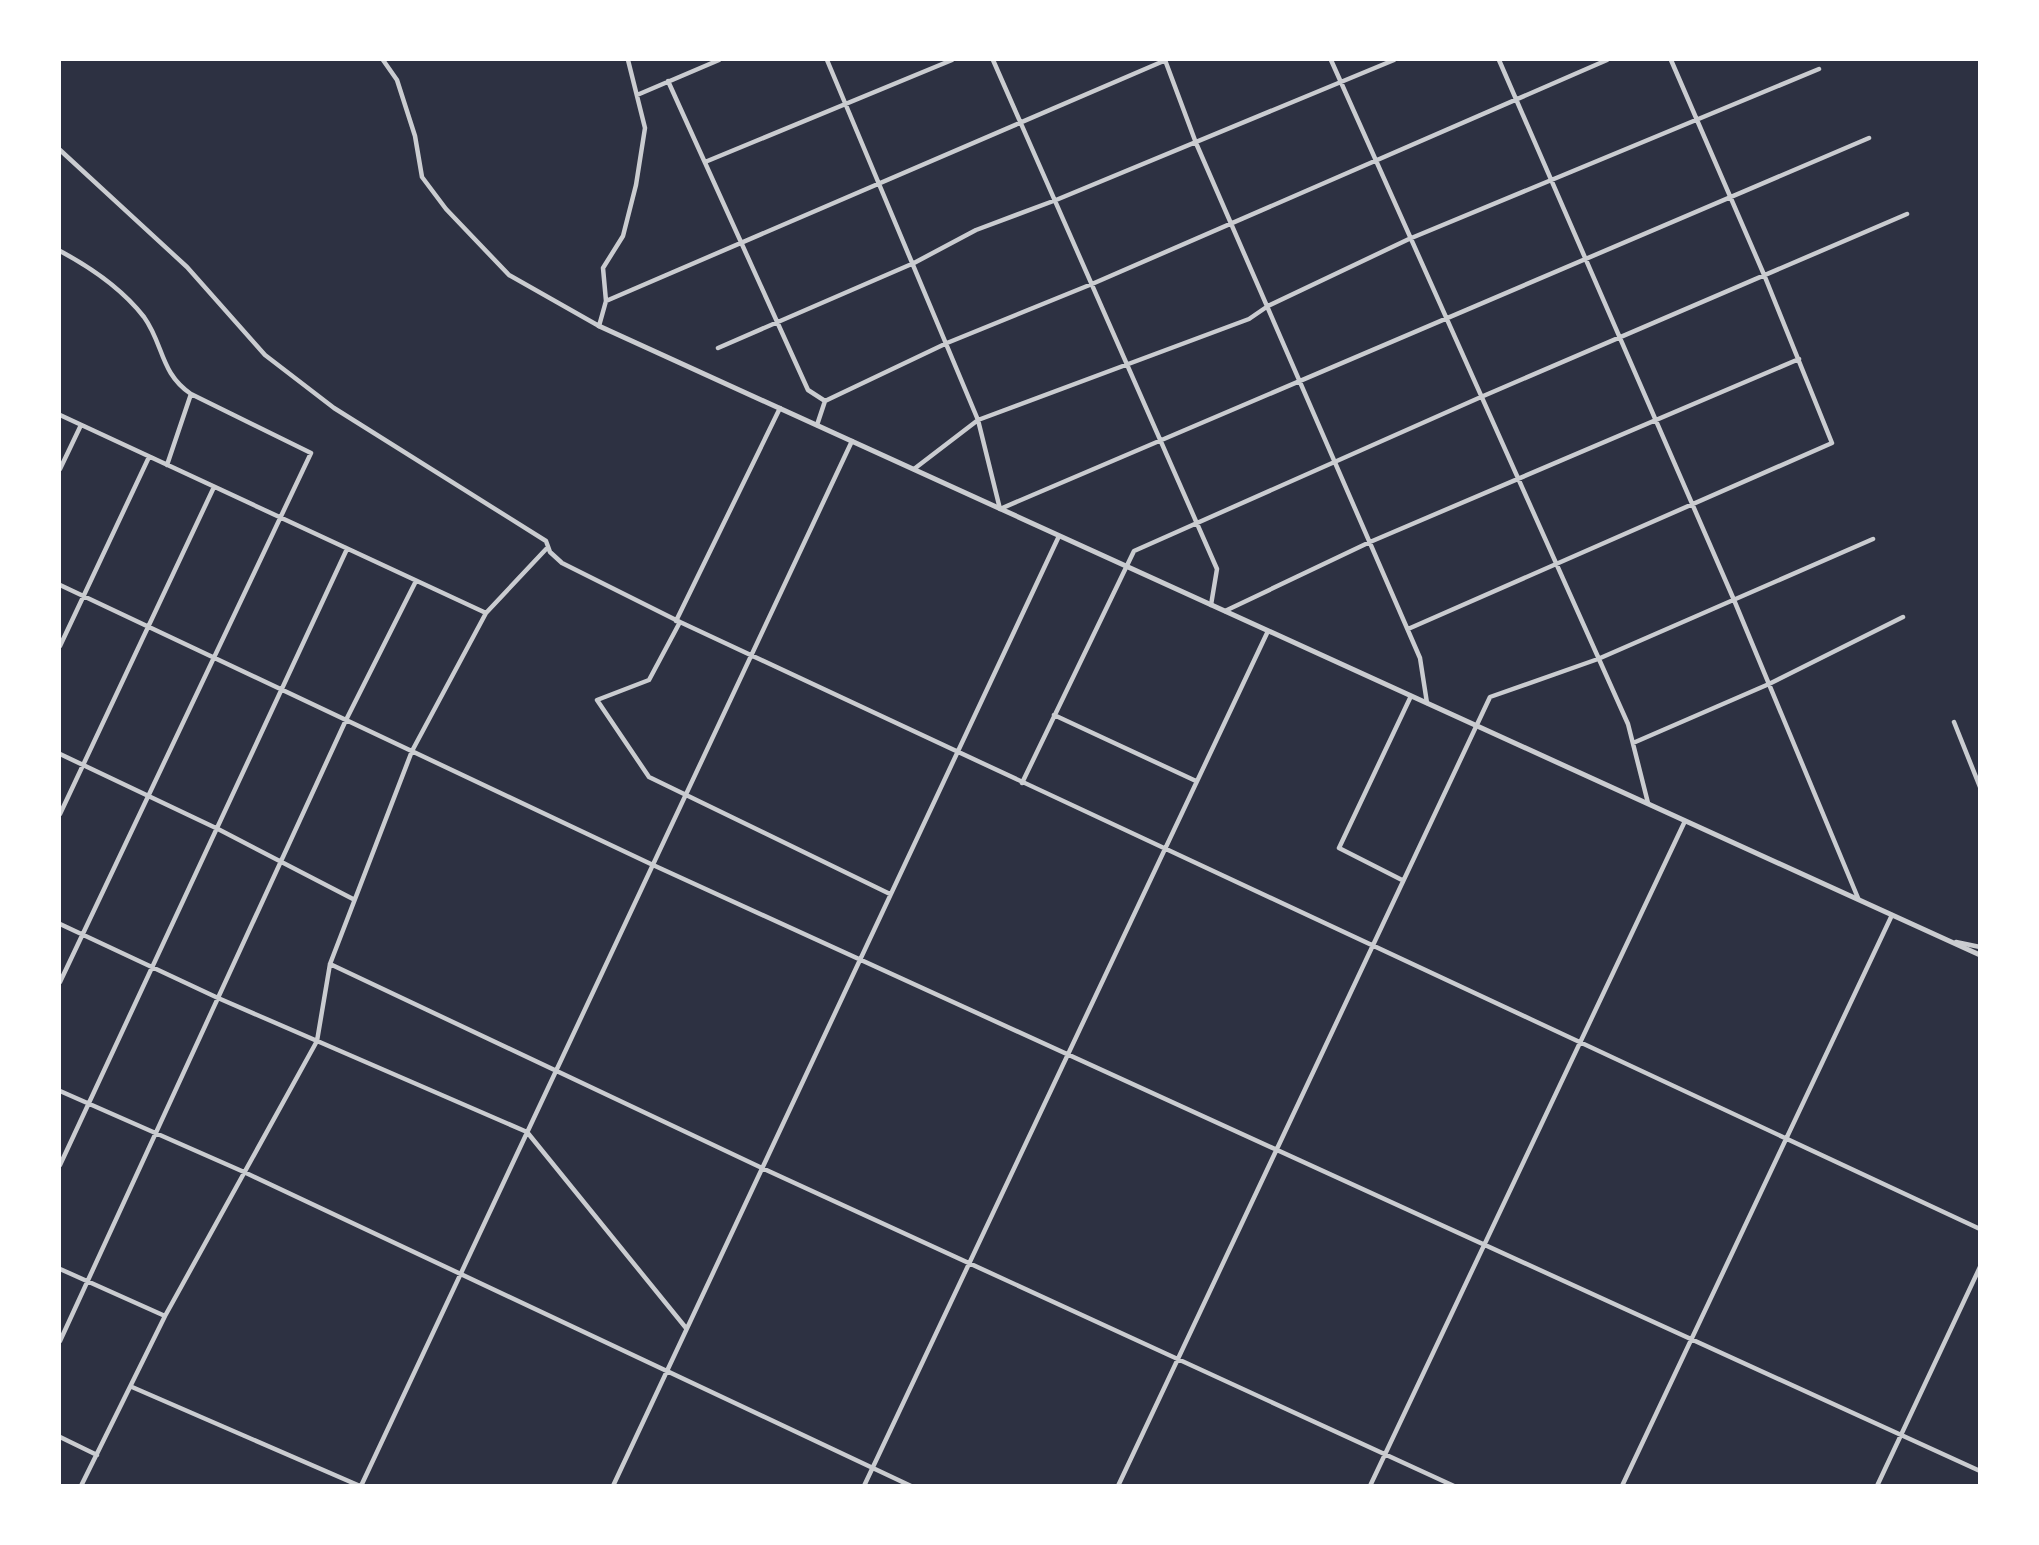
<svg xmlns="http://www.w3.org/2000/svg" width="2039" height="1545" viewBox="0 0 2039 1545" font-family="'Titillium Web',sans-serif">
<style>
.lines{fill:none;stroke-linecap:round;stroke-linejoin:round}
.minor{stroke:#caccd0;stroke-width:4.5}
.tertiary{stroke:#caccd0;stroke-width:5}
</style>
<rect width="100%" height="100%" fill="#2d3142"/>
<g class="lines">
<!-- minor -->
<path class="minor" d="M383 60 397 80 415 136 422 177 446 209 509 275 599 326 606 301 603 268 623 236 636 185 645 128 628 60
M827 60 978 420 1000 509 1869 138
M993 60 1217 569 1211 605
M1165 60 1196 143 1420 658 1427 703
M1331 60 1628 724 1648 803
M1499 60 1734 600 1858 898
M668 81 808 390 825 401
M637 95 719 60
M60 150 187 267 265 355 334 408 546 541 550 552 562 563 680 622 649 680 597 700 649 777 890 894
M705 162 952 60
M60 251C90 267 123 290 144 317 164 345 160 373 191 394L167 465
M606 301 1166 60
M718 348 914 263 976 230 1056 200 1394 60
M60 415 486 613
M817 425 825 401 947 343 1092 284 1607 60
M60 469 81 425
M914 469 978 420 1249 319 1268 306 1409 239 1819 69
M60 585 653 865 1980 1471
M1225 611 1370 542 1799 359
M676 621 780 408
M680 622 1980 1229
M1408 629 1832 443 1765 277 1671 60
M60 646 149 457
M1054 715 1196 781
M1954 722 1980 787
M1633 743 1769 684 1903 617
M60 754 218 829 353 899
M1022 783 1134 551 1481 397 1907 214
M60 814 214 487
M1402 880 1339 848 1411 696
M60 924 218 998 527 1132 686 1328
M1956 942 1980 947
M330 964 762 1168 1454 1486
M60 982 311 453 191 394
M60 1091 244 1172 911 1486
M60 1165 347 549
M60 1269 165 1316
M60 1341 346 720 416 581
M132 1387 360 1486
M60 1437 97 1455
M81 1486 165 1316 317 1041 330 964 412 751 486 613 548 547
M361 1486 852 441
M613 1486 1059 536
M864 1486 1268 631
M1118 1486 1490 697 1598 659 1873 539
M1370 1486 1685 821
M1622 1486 1892 915
M1877 1486 1980 1267"/>
<!-- tertiary -->
<path class="tertiary" d="M599 326 1980 955"/>
</g>
<!-- border -->
<rect width="2039" height="1545" fill="none" stroke="#ffffff" stroke-width="122"/>
</svg>
